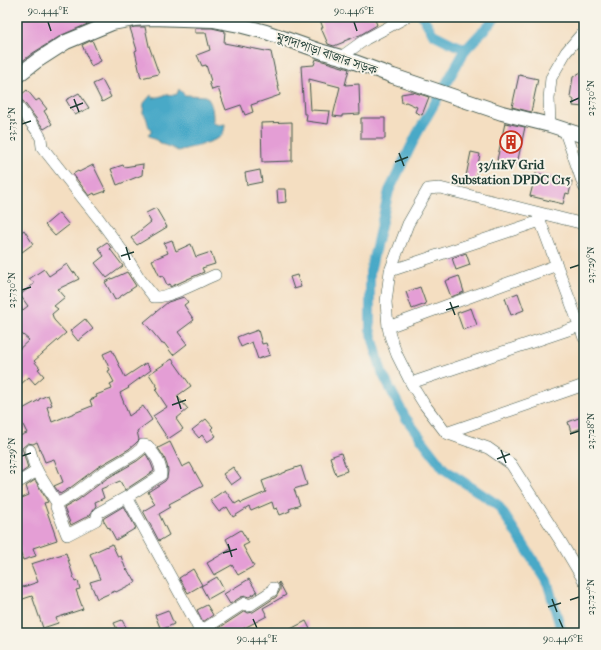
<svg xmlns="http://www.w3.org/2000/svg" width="601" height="650" viewBox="0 0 601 650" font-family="'IM FELL French Canon','Noto Serif Bengali',serif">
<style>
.water{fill:#48a9c7;stroke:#34737e}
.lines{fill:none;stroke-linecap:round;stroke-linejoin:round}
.canal{stroke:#48a9c7;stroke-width:10}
.building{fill:#e49ed5}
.minor-casing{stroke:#3f5549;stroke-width:12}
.tertiary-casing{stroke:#3f5549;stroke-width:16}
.minor{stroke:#fff;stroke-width:11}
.tertiary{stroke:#fff;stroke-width:14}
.ticks{fill:none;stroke:#1f3d34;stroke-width:1.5}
.labels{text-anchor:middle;stroke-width:4;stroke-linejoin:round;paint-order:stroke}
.street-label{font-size:13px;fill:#1f3d34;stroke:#f7f3e8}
.poi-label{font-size:13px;font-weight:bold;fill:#1f3d34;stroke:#f7f3e8}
.neatline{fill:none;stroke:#1f3d34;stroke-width:1.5}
.ticks-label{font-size:10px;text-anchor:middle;fill:#1f3d34}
</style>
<rect width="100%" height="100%" fill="#f7f3e8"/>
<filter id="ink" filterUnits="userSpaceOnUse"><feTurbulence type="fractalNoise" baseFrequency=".025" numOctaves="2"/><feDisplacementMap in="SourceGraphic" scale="8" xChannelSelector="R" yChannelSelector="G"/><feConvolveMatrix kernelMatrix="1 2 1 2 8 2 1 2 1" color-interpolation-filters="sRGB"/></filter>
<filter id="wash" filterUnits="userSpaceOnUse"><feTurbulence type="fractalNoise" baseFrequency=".012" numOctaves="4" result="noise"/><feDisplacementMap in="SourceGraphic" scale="16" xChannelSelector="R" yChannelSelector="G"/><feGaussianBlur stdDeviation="0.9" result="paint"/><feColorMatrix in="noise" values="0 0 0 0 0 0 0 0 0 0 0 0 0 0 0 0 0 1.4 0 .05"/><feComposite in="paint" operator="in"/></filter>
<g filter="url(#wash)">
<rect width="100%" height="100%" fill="#f4dec1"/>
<!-- water -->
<path class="water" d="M179 89 185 95 206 96C213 104 213 113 213 123L219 125 225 124C225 128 224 133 221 136 216 142 187 148 178 151L170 147 164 145 148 135 151 133V130C146 124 149 119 143 113L144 103 151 95 153 98C160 97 168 93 174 95L177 94Z"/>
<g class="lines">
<!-- canal -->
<path class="canal" d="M423 17 433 34 453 44 466 49
M496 17 466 49 417 134 389 191 370 272V329L382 373 405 417 444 469 498 505 547 581 562 633"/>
</g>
<g id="blocks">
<!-- building -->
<path class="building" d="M22 17H104L62 35 33 53 17 65V20Z
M319 17H374L377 25 360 35 344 41V42L334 46 328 44 321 28H323Z
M135 27H145L149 46 159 74 141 78 135 51 137 50 130 28Z
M195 28H212L225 31 224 43 271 52 280 95 251 105 253 112 245 115 241 105 226 110 218 88 212 90 209 82 211 81 206 65 202 66 197 55 210 50 206 33H195Z
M92 40 101 61 91 66 82 45Z
M316 59 349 69 345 85 359 84 360 114 342 115V117L333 116 340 87 309 79 311 110 330 111 328 124 306 121 307 114H304L301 66 314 65Z
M584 70V107L573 106 574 100 570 97 573 77Z
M519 75 538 79 531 112 512 107Z
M102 80 111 97 102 102 93 84Z
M27 90 36 101 39 99 47 109 44 111 52 124 44 129 23 101 17 98Z
M413 92 429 97 422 115 415 112 417 107 406 102 402 103 401 94Z
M79 93 89 108 75 115 66 100Z
M361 118H385V139H361Z
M292 122V161L262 162 261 123Z
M505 123 525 127 517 164 497 160Z
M471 152 480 154 475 182 465 181Z
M143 164 142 175 117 185 111 169 123 165 124 167Z
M93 165 106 191 95 195 94 193 89 196 73 174 78 171 79 172Z
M260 170 262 182 247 185 245 173Z
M536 173 572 181 569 194 566 193 563 204 530 196Z
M277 189H285L286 202 278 203Z
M156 208 167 227 137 245 131 238 151 222 146 213Z
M59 213 69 225 55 236 45 225Z
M24 230 33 244 22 252 17 246V235Z
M172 240 176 251 191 244 196 257 211 252 215 264 202 268 204 272 190 278 170 287V284L167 285 163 276 160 277 152 260 168 253 164 243Z
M107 242 111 248 110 249 123 266 107 278 95 263 104 256 98 248Z
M466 253 470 265 456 270 452 258Z
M67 264 73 273 75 272 79 279 58 289 65 297 54 306 58 309 52 314 54 320 66 333 34 361 40 368 38 369 44 376 35 384 29 377 21 384 17 379V351L29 340 17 330V317L20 314 19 313 28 306 20 295 35 283 29 279 44 269 49 276Z
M127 272 136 286 115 300 105 282Z
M297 275 301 287 294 289 290 277Z
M459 276 464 292 451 297 445 281Z
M420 287 426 304 412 309 406 292Z
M518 293 524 310 511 315 505 298Z
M184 297 188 302 184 305 194 320 178 332 187 344 173 355 164 343 162 344 160 341 144 322 168 302Z
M471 308 477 325 463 330 457 313Z
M85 319 93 329 78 341 70 331Z
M258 330 262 344 266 343 270 355 258 359 252 342 241 347 237 337 247 333V334Z
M112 350 125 377 146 363 151 370 128 387 129 388 120 393 129 416 143 406 152 420 137 431 139 440 135 444 129 449 98 467 70 488 60 494 54 486 63 482 54 459 45 462 37 442 33 444 28 443 22 448 28 468 21 473 20 471 17 472V437L27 433 20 419 17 420V412L39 400V399L48 395 52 405 47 407 52 422 92 406 90 400 97 397 96 395 112 389 110 384 114 382 108 371 110 370 103 354Z
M172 359 191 386 177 396 188 409 176 419 183 429 168 439 153 416 167 407 155 389 158 388 149 374Z
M584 416V427L571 432 568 422Z
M206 419 213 427 211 429 216 436 207 442 202 435 199 438 192 430Z
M170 442 182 467 190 463 203 486 169 504 171 507 159 514 169 535 159 541 143 511 155 504 148 492 165 481 167 478 168 471 167 465 164 457 158 448Z
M341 453 347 471 336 475 330 457Z
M146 454 151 463 154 471 125 490 120 481 101 489 104 498 95 502 96 506 92 511 90 515 71 525 64 508 78 500 106 479 137 461Z
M301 466 307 485 294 489 300 505 289 509 290 511 280 515 277 508 274 509 272 502 251 511 249 507 233 517 227 507 219 512 210 500 225 490 235 504 240 501 241 503 266 492 262 481 286 472V471Z
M233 467 241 478 231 485 223 474Z
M35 480 48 502 44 503 57 540 33 548 36 556 23 560 18 546H17V500L29 495 26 486Z
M124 506 136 528 116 540 109 527 108 528 103 520 104 518Z
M241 530 249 543 243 546 254 566 238 575 232 565 214 575 207 563 231 549 226 539Z
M112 544 118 557 121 556 126 570 127 569 131 576 132 575 136 582 116 592 115 591 97 599 90 582 100 579 90 554Z
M66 553 75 582 78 581 80 589 76 590 83 609 56 618 58 623 43 628 32 596 17 601V589L38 582 31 564Z
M193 569 202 585 188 593 179 578Z
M217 577 224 590 208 599 201 586Z
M249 579 257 592 249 597 246 596 241 597 230 604 224 594Z
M279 582 286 595 263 608 267 616 235 633H214L213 632 245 611 248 613 253 612 276 597 280 590V586L278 583Z
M207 605 213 615 203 622 197 610Z
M168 610 174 624 161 630 155 615Z
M122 620 129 633H119L114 623Z
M306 621 312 633H283Z"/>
</g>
</g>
<g filter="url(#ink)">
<use href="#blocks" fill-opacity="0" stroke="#3f5549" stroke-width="1"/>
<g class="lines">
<!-- minor casing -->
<g class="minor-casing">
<path id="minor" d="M341 57 366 39 407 17
M17 105 37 131 41 138 42 147 99 219 124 253 140 279 154 297C170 298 200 281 215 275
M550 125 549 99 551 78 566 52 584 31
M564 129 584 187
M538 215 584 338
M390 271 540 221
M580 326 411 383 397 355 390 336 388 327 386 302 390 271 408 224 428 189 440 188 584 224
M388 327 557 265
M411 383 424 404 446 433 488 448 511 464 561 542 584 581
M446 433 584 385
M30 450 34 464 39 474 55 500 59 503 74 494 102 473 133 455 141 449 143 445 148 446C155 455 162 464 161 475L130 495 129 501 195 621 200 632
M17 483 37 471
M59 503 56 507 67 535 96 520 98 513 130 495
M197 633C214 624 229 612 245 603L249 606 272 591 273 588"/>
</g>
<!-- tertiary casing -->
<g class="tertiary-casing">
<path id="tertiary" d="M17 76 38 60 66 42 112 23 134 19 152 18 213 20 239 25 266 32 323 52 341 57 393 76 502 113 550 125 584 136"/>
</g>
<!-- minor -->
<use href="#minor" class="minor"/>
<!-- tertiary -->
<use href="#tertiary" class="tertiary"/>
</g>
</g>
<!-- ticks -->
<path class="ticks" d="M48 22 51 31M354 22 357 31M74 99 79 112M570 102 579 98M70 108 83 103M22 124 31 121M399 153 404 166M395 162 408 157M126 247 130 260M121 256 134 252M570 268 579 265M22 290 31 287M450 302 455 315M446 310 459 306M177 396 181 409M172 405 186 400M570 434 579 431M501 450 506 463M22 456 31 453M497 459 510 454M228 544 232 557M223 553 237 549M552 599 557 612M570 600 579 597M548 607 561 603M253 619 257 628M559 619 563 628"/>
<!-- icons -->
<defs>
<g id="building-ring" transform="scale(1.15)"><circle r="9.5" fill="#f7f3e8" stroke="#c8321e" stroke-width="1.5"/><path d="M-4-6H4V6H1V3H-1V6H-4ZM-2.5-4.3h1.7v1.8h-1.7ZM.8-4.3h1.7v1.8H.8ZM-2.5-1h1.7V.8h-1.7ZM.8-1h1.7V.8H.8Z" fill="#c8321e"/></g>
</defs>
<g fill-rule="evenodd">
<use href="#building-ring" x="511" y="142"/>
</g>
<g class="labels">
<!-- street labels -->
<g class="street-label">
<text transform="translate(327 53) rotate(19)" y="5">মুগদাপাড়া বাজার সড়ক</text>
</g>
<!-- poi labels -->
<g class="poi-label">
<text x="511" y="169">33/11kV Grid<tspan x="511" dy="15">Substation DPDC C15</tspan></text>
</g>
</g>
<!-- margin -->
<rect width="601" height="650" fill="none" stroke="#f7f3e8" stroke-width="44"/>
<rect x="22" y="22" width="557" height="606" class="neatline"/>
<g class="ticks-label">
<text x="48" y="14">90.444°E</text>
<text x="354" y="14">90.446°E</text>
<text transform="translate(590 98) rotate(-90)" y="4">23.730°N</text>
<text transform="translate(11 124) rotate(-90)" y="4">23.731°N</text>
<text transform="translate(590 265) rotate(-90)" y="4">23.729°N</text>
<text transform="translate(11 290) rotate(-90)" y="4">23.730°N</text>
<text transform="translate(590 431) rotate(-90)" y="4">23.728°N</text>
<text transform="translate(11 456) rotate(-90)" y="4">23.729°N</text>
<text transform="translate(590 597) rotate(-90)" y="4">23.727°N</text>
<text x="257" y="642">90.444°E</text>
<text x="563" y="642">90.446°E</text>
</g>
</svg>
